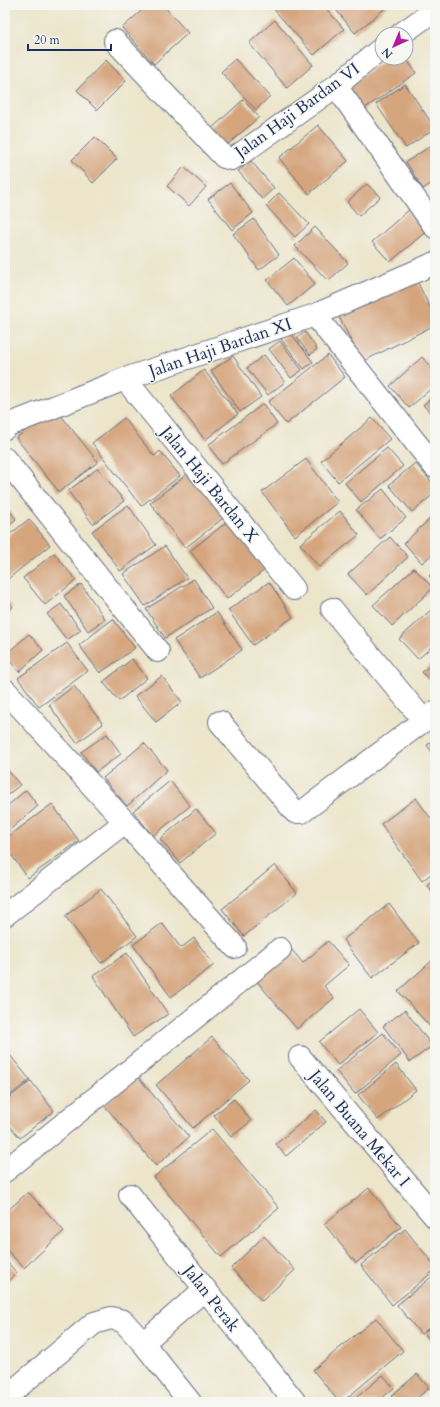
<svg xmlns="http://www.w3.org/2000/svg" width="440" height="1407" viewBox="0 0 440 1407" font-family="Cardo,serif">
<style>
.building{fill:#d5a57e}
.lines{fill:none;stroke-linecap:round;stroke-linejoin:round}
.minor-casing{stroke:#646f84;stroke-width:24}
.minor{stroke:#fff;stroke-width:22}
.labels{text-anchor:middle;stroke-width:3;stroke-linejoin:round;paint-order:stroke}
.street-label{font-size:17px;fill:#1b2f5e;stroke:#f6f6f2}
</style>
<rect width="100%" height="100%" fill="#f6f6f2"/>
<filter id="ink" filterUnits="userSpaceOnUse"><feTurbulence type="fractalNoise" baseFrequency=".025" numOctaves="2"/><feDisplacementMap in="SourceGraphic" scale="8" xChannelSelector="R" yChannelSelector="G"/><feConvolveMatrix kernelMatrix="1 2 1 2 8 2 1 2 1" color-interpolation-filters="sRGB"/></filter>
<filter id="wash" filterUnits="userSpaceOnUse"><feTurbulence type="fractalNoise" baseFrequency=".012" numOctaves="4" result="noise"/><feDisplacementMap in="SourceGraphic" scale="16" xChannelSelector="R" yChannelSelector="G"/><feGaussianBlur stdDeviation="0.9" result="paint"/><feColorMatrix in="noise" values="0 0 0 0 0 0 0 0 0 0 0 0 0 0 0 0 0 1.4 0 .05"/><feComposite in="paint" operator="in"/></filter>
<g filter="url(#wash)">
<rect width="100%" height="100%" fill="#ece5ca"/>
<g id="blocks">
<!-- building -->
<path class="building" d="M148 5H163L188 33 154 64 122 28Z
M270 5H323L344 29 314 55Z
M332 5H389L355 33Z
M275 20 313 65 287 88 249 43Z
M388 58H406L416 73 358 113 342 90Z
M235 59 270 96 256 110 221 72Z
M106 60 126 81 97 110 77 90Z
M405 84 435 128 406 148 376 104Z
M243 100 259 117 225 147 210 130Z
M318 125 348 161 309 194 279 158Z
M95 137 117 159 93 183 72 160Z
M435 143V181L423 189 406 162Z
M251 161 274 188 262 199 238 171Z
M184 167 206 187 189 206 167 186Z
M230 183 253 213 232 230 208 199Z
M367 184 380 197 359 216 347 202Z
M279 193 309 224 295 237 266 206Z
M411 208 429 229 390 262 372 242Z
M254 219 279 255 259 270 233 234Z
M315 227 348 263 328 281 295 246Z
M294 258 315 284 288 306 267 280Z
M416 279 435 318V325L362 362 339 317Z
M290 332 313 362 304 369 281 339Z
M305 332 317 349 310 355 297 338Z
M280 341 302 370 291 378 269 349Z
M264 355 285 382 268 395 247 368Z
M328 355 345 377 286 424 268 402Z
M233 356 261 397 240 412 211 371Z
M422 357 435 372V385L409 408 390 386Z
M204 370 238 414 205 440 171 396Z
M435 395V418L423 405Z
M263 404 277 424 222 464 208 445Z
M55 408 98 462 59 492 16 438Z
M124 418 154 456 160 451 180 476 141 506 92 443Z
M372 418 390 439 338 482 321 461Z
M387 448 403 466 361 502 345 483Z
M306 459 338 502 295 536 262 492Z
M415 463 435 486V493L412 512 389 485Z
M98 468 124 501 93 524 68 491Z
M191 471 226 516 185 548 150 503Z
M383 489 406 518 380 539 356 510Z
M5 505 16 519 5 529Z
M128 505 156 545 120 571 92 531Z
M340 511 359 535 319 567 300 544Z
M435 514V552L422 563 404 543Z
M29 519 50 545 8 579 5 575V538Z
M228 521 266 569 227 599 190 551Z
M390 537 408 557 367 595 348 574Z
M165 546 187 578 145 606 123 574Z
M54 553 76 580 45 605 23 578Z
M414 568 433 588 392 626 373 605Z
M435 570V582L429 576Z
M194 579 212 608 165 638 146 609Z
M269 582 293 617 253 645 228 610Z
M81 584 105 619 88 631 64 596Z
M5 598 13 607 5 613Z
M61 604 81 630 67 640 47 614Z
M435 606V644L418 659 399 639Z
M217 612 242 650 200 678 174 640Z
M113 619 135 648 100 673 79 645Z
M29 634 43 650 19 672 5 655Z
M67 643 88 671 39 707 18 678Z
M132 659 147 678 119 701 103 682Z
M435 661V686L422 672Z
M162 676 182 702 156 722 135 696Z
M74 686 103 724 77 743 49 705Z
M107 734 121 754 96 772 81 752Z
M435 739V756L427 745Z
M144 743 167 770 127 806 103 778Z
M5 767 20 785 5 797Z
M170 781 190 806 153 836 133 811Z
M26 790 38 806 6 833 5 808Z
M416 798 435 824V871L422 881 381 824Z
M52 804 79 841 28 878 5 846V839Z
M196 809 216 833 180 863 160 839Z
M275 865 297 893 244 936 222 909Z
M435 878V895L427 885Z
M101 889 137 936 101 963 65 916Z
M389 904 419 943 372 978 343 940Z
M162 923 181 948 194 938 214 965 171 997 133 945Z
M328 941 349 965 324 986 334 998 297 1029 255 979 291 949 303 963Z
M127 953 168 1014 133 1037 93 976Z
M435 958V1032L398 991Z
M359 1009 378 1032 338 1065 319 1042Z
M405 1010 432 1046 410 1062 383 1026Z
M383 1033 401 1055 355 1094 336 1071Z
M212 1037 249 1080 193 1128 156 1085Z
M5 1049 30 1080 5 1099Z
M396 1064 416 1090 378 1120 358 1095Z
M137 1076 189 1137 156 1166 104 1105Z
M31 1081 54 1111 20 1138 5 1120V1101Z
M234 1099 251 1121 231 1137 214 1115Z
M316 1110 326 1122 286 1156 276 1144Z
M212 1129 279 1208 221 1257 154 1177Z
M369 1188 401 1227 356 1263 324 1224Z
M28 1192 64 1231 24 1268 5 1248V1213Z
M405 1229 435 1266V1270L392 1305 361 1265Z
M264 1236 295 1270 262 1301 231 1268Z
M5 1260 17 1273 5 1284Z
M435 1274V1323L421 1334 397 1305Z
M376 1318 403 1351 342 1402H339L313 1370Z
M435 1324V1346L424 1333Z
M417 1374 429 1388 412 1402H396L391 1396Z
M383 1375 394 1388 377 1402H351Z"/>
</g>
</g>
<g filter="url(#ink)">
<use href="#blocks" fill-opacity="0" stroke="#646f84" stroke-width="1"/>
<g class="lines">
<!-- minor casing -->
<g class="minor-casing">
<path id="minor" d="M401 34 435 10
M115 41 224 157 231 159 239 155 336 86 382 48
M336 86 435 227
M315 315 435 467
M125 379 294 589
M5 428 8 425 125 379 315 315 435 263
M5 459 158 651
M332 609 424 721
M5 690 125 822 5 915
M220 722 295 812H302L435 712
M125 822 235 947
M300 1057 435 1217
M5 1171 280 949
M130 1195 295 1402
M143 1343 205 1289
M5 1398 94 1323 111 1318 123 1321 143 1343 190 1402"/>
</g>
<!-- minor -->
<use href="#minor" class="minor"/>
</g>
</g>
<g class="labels">
<!-- street labels -->
<g class="street-label">
<text transform="translate(297 110) rotate(-36)" y="6">Jalan Haji Bardan VI</text>
<text transform="translate(220 347) rotate(-19)" y="6">Jalan Haji Bardan XI</text>
<text transform="translate(210 484) rotate(51)" y="6">Jalan Haji Bardan X</text>
<text transform="translate(360 1128) rotate(50)" y="6">Jalan Buana Mekar I</text>
<text transform="translate(212 1298) rotate(52)" y="6">Jalan Perak</text>
</g>
</g>
<!-- margin -->
<rect width="440" height="1407" fill="none" stroke="#f6f6f2" stroke-width="20"/>
<!-- north arrow -->
<g transform="translate(394 46) rotate(224)"><circle r="19" fill="#f6f6f2" stroke="#9ea6b7"/>
<path d="M0-3L7 15L0 10L-7 15Z" fill="#b5179e"/>
<text y="-6" font-size="11" font-weight="bold" text-anchor="middle" fill="#1b2f5e">N</text>
</g>
<!-- scale -->
<path d="M28 44v6h83v-6" fill="none" stroke="#1b2f5e" stroke-width="2"/>
<text x="34" y="44" font-size="12" fill="#1b2f5e" stroke="#f6f6f2" stroke-width="3" paint-order="stroke">20 m</text>
</svg>
